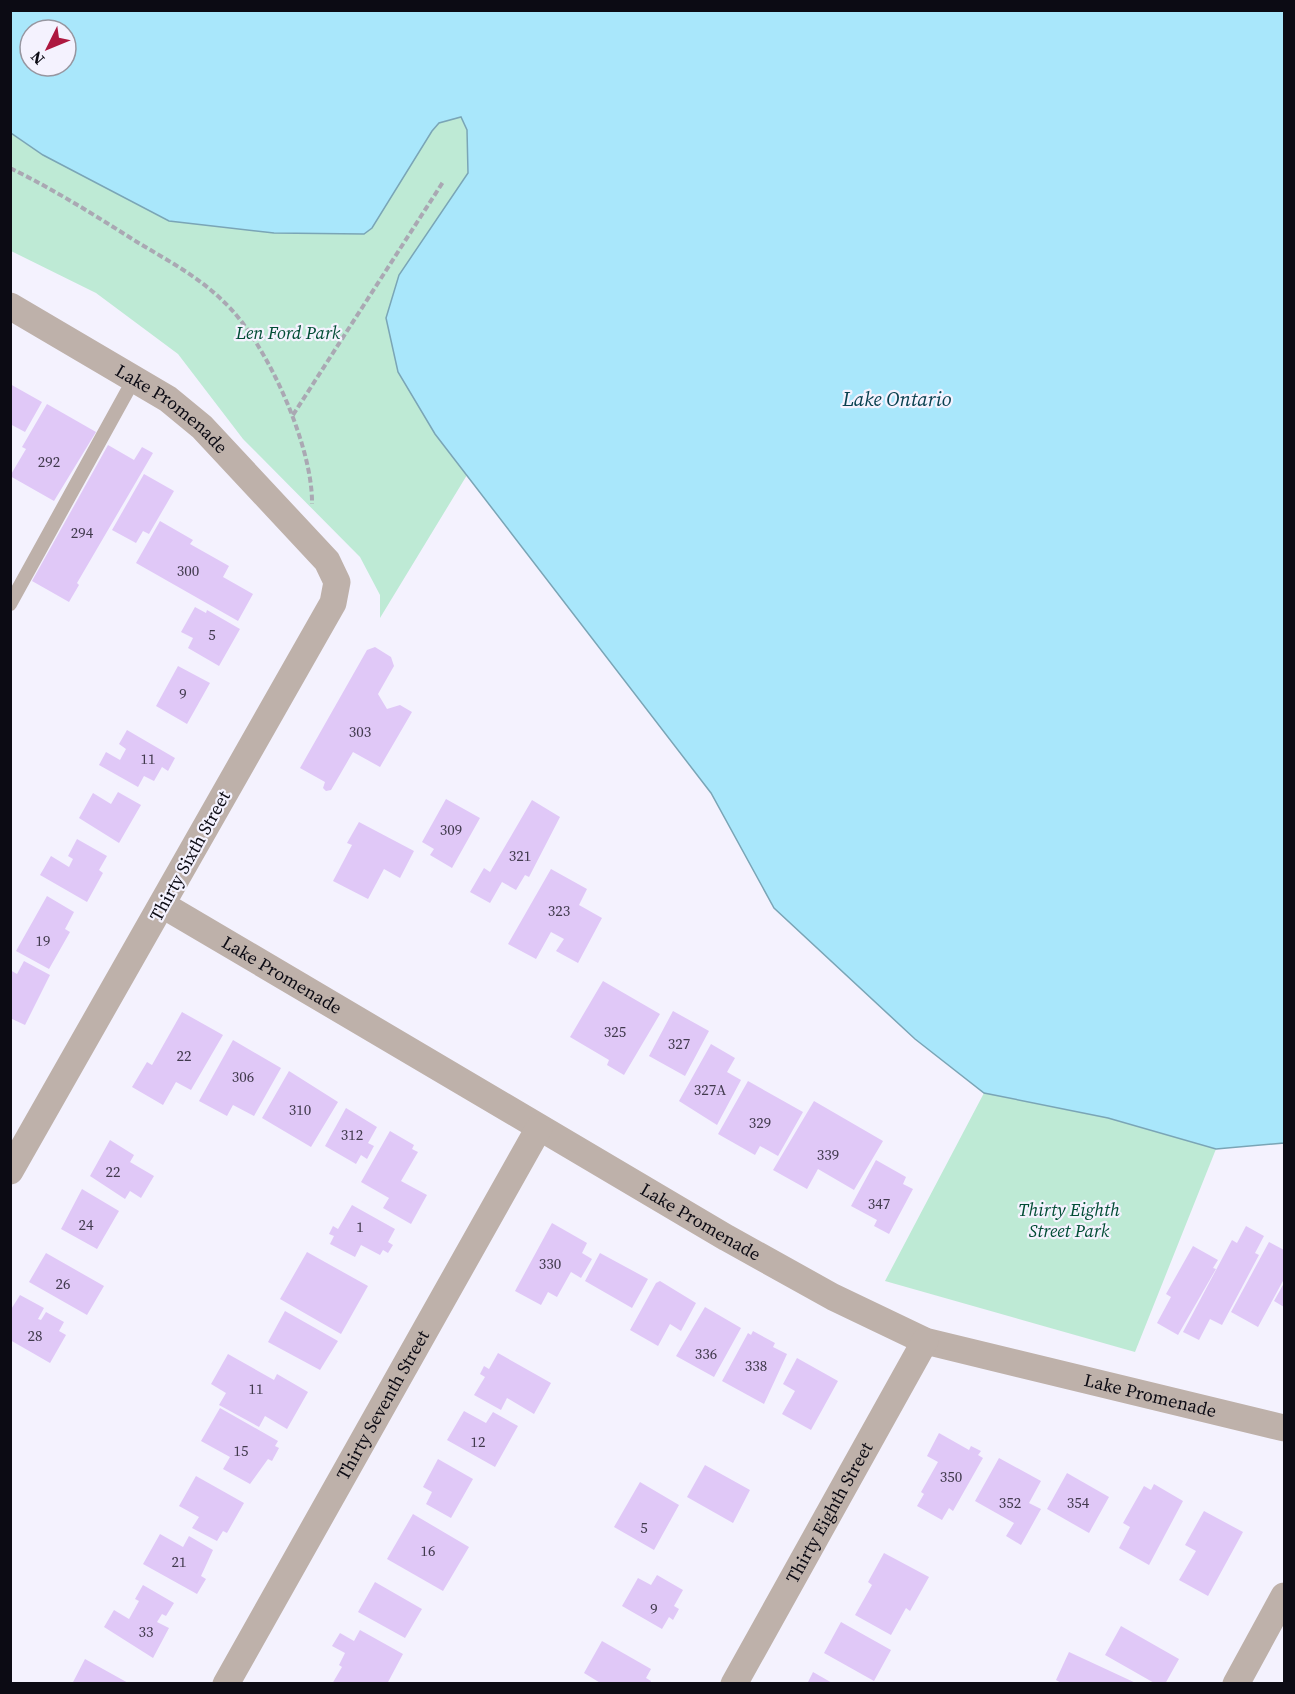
<svg xmlns="http://www.w3.org/2000/svg" width="1295" height="1694" viewBox="0 0 1295 1694" font-family="'Source Serif 4',serif">
<style>
.green{fill:#beead5}
.water{fill:#a9e7fb;stroke:#7aa5b6;stroke-width:1.5;fill-rule:evenodd}
.building{fill:#e0c8f7}
.lines{fill:none;stroke-linecap:round;stroke-linejoin:round}
.path{stroke:#aaa8b3;stroke-width:4;stroke-dasharray:6 3;stroke-linecap:butt}
.lane{stroke:#beb1aa;stroke-width:14}
.street{stroke:#beb1aa;stroke-width:27}
.labels{text-anchor:middle;stroke-width:4.5;stroke-linejoin:round;paint-order:stroke}
.number-label{font-size:15px;fill:#413a4d}
.park-label{font-size:18px;font-style:italic;fill:#004c34;stroke:#f4f2fe}
.street-label{font-size:18px;fill:#0c0b14;stroke:#f4f2fe}
.water-label{font-size:20px;font-style:italic;fill:#08404f;stroke:#f4f2fe}
</style>
<rect width="100%" height="100%" fill="#f4f2fe"/>
<!-- green -->
<path class="green" d="M461 116 467 130 468 173 399 275 435 434 467 475 380 618V595L360 557 243 439 178 354 96 293 11 251 10 133 43 155 169 221 364 234 372 228 432 131 439 123Z
M984 1093 1108 1118 1216 1149 1135 1352 885 1281Z"/>
<!-- water -->
<path class="water" d="M10 11H1284V1143L1216 1149 1108 1118 984 1093 915 1039 774 908 711 793 435 434 398 372 386 318 399 275 468 173 467 130 461 117 439 123 432 131 372 228 364 234 274 233 169 221 43 155 11 133ZM30 30H66V66H30Z"/>
<!-- building -->
<path class="building" d="M10 384 42 402 25 432 10 424Z
M47 404 96 432 54 501 10 476 26 449 22 447Z
M108 445 134 460 142 447 153 453 77 583 79 585 69 602 32 581Z
M144 474 174 491 149 534 143 531 136 543 112 530Z
M160 521 193 540 190 544 229 566 223 577 253 594 238 621 136 563Z
M195 607 206 613 207 610 240 629 219 666 188 648 193 638 181 632Z
M375 647 391 657 394 666 378 694 387 709 400 705 412 712 380 767 353 752 331 790 326 791 323 788 325 782 300 768 367 650Z
M178 666 210 683 187 724 156 706Z
M127 730 175 758 168 771 162 767 154 781 144 776 138 787 99 765 106 752 120 760 126 749 119 744Z
M118 792 141 805 119 843 79 818 93 793 111 804Z
M446 799 480 818 452 868 430 855 434 849 422 842Z
M532 800 560 817 529 877 525 875 516 890 502 882 490 903 470 892 484 868 490 872Z
M359 822 414 851 400 878 384 869 368 899 333 881 352 845 347 843Z
M77 839 107 856 99 870 103 873 87 902 40 875 51 856 69 867 73 859 68 856Z
M551 869 587 889 579 905 602 918 578 963 556 951 564 939 551 932 536 959 508 944Z
M47 896 74 912 65 929 70 932 49 969 16 951Z
M24 961 50 975 25 1025 10 1018V970L17 974Z
M603 981 660 1014 624 1075 607 1065 609 1060 570 1037Z
M673 1011 709 1031 685 1076 649 1056Z
M182 1012 223 1035 191 1090 176 1082 163 1105 132 1087 147 1062 152 1065Z
M233 1040 281 1068 254 1116 233 1105 227 1116 199 1101Z
M711 1044 735 1058 727 1072 741 1080 717 1125 679 1101Z
M289 1071 338 1102 311 1147 262 1118Z
M748 1081 803 1112 778 1156 760 1146 755 1155 718 1134Z
M814 1101 883 1141 854 1190 818 1169 807 1189 773 1170Z
M346 1108 377 1127 368 1143 374 1146 367 1159 361 1155 356 1164 325 1146Z
M390 1131 414 1145 412 1149 418 1152 401 1181 427 1195 411 1224 383 1208 389 1198 361 1182Z
M110 1140 134 1155 130 1162 154 1176 141 1198 130 1191 125 1199 90 1176Z
M876 1160 906 1177 903 1184 913 1189 889 1234 874 1226 877 1220 851 1206Z
M82 1189 119 1211 97 1249 61 1229Z
M352 1205 395 1229 388 1242 393 1245 388 1253 383 1250 380 1255 361 1245 355 1257 330 1244 334 1236 329 1234 333 1226 338 1229Z
M552 1223 587 1243 582 1253 592 1259 581 1278 571 1272 557 1297 548 1292 541 1305 515 1291Z
M1246 1226 1264 1236 1255 1253 1259 1255 1222 1325 1210 1319 1199 1340 1183 1332 1232 1240 1237 1243Z
M1269 1242 1284 1250V1279L1258 1327 1231 1312Z
M1193 1246 1218 1260 1213 1268 1216 1269 1178 1335 1157 1323 1171 1297 1166 1294Z
M307 1252 368 1286 341 1334 280 1299Z
M46 1253 104 1286 87 1315 29 1282Z
M600 1253 648 1279 632 1308 585 1281Z
M660 1281 696 1303 681 1331 670 1324 658 1346 630 1330 656 1283Z
M1284 1283V1307L1274 1301Z
M20 1295 44 1308 38 1319 41 1320 46 1312 64 1322 59 1331 66 1335 50 1363 10 1340V1311Z
M705 1307 741 1328 714 1377 676 1356Z
M285 1311 338 1341 320 1370 268 1342Z
M753 1331 775 1343 773 1347 787 1354 764 1404 722 1381 748 1333 751 1335Z
M498 1353 551 1383 534 1414 507 1398 501 1410 474 1395 485 1377 480 1374 484 1366 489 1369Z
M228 1354 274 1380 277 1374 308 1392 287 1429 265 1416 259 1427 219 1405 226 1393 211 1384Z
M797 1358 838 1381 811 1430 782 1414 795 1391 783 1384Z
M220 1408 278 1441 275 1446 279 1448 272 1461 268 1459 250 1484 223 1469 230 1457 201 1441Z
M464 1411 486 1423 493 1412 518 1426 495 1467 447 1440Z
M939 1433 969 1450 971 1446 981 1451 978 1455 983 1458 953 1511 949 1508 942 1520 917 1506 924 1494 921 1492 938 1462 927 1456Z
M999 1458 1041 1481 1029 1503 1041 1509 1021 1545 1006 1536 1014 1523 975 1501Z
M438 1459 473 1479 451 1518 426 1504 432 1492 423 1487Z
M705 1465 750 1490 733 1523 687 1497Z
M1067 1473 1109 1497 1089 1533 1047 1509Z
M196 1476 244 1503 227 1533 223 1531 217 1541 192 1528 199 1517 179 1506Z
M640 1482 679 1505 654 1550 614 1527Z
M1154 1484 1183 1501 1149 1565 1119 1548 1130 1527 1123 1523 1144 1486 1151 1490Z
M1204 1511 1243 1532 1208 1596 1179 1580 1196 1551 1185 1545Z
M413 1514 469 1547 443 1591 387 1559Z
M160 1534 183 1547 189 1536 213 1550 201 1576 206 1579 197 1594 143 1564Z
M884 1553 929 1577 910 1611 906 1608 891 1635 855 1615 872 1585 868 1582Z
M657 1575 683 1590 674 1606 679 1609 673 1620 669 1617 662 1629 622 1606 638 1578 651 1585Z
M375 1582 422 1609 405 1638 358 1612Z
M143 1585 174 1603 166 1616 162 1614 157 1622 169 1628 153 1658 104 1627 114 1610 129 1619 139 1601 135 1599Z
M841 1622 891 1650 874 1681 824 1653Z
M1121 1626 1179 1659 1165 1684H1156L1105 1655Z
M360 1630 403 1654 387 1684H332L342 1667 339 1665 345 1653 332 1646 340 1633 354 1641Z
M602 1641 651 1669 646 1678 651 1681 650 1684H602L584 1673Z
M1069 1652 1138 1684H1063L1056 1680Z
M85 1659 130 1684H72Z
M813 1672 834 1684H807Z"/>
<g class="lines">
<!-- path -->
<path class="path" d="M10 168C55 190 96 216 137 242 167 260 199 277 224 302 266 341 313 446 312 504
M293 415 443 182"/>
<!-- lane -->
<path class="lane" d="M10 604 134 379"/>
<!-- street -->
<g class="street">
<path id="s1" d="M10 306 168 399 202 427 327 561 337 582 333 603 10 1171"/>
<path id="s2" d="M163 905 727 1238 833 1297 925 1341 1284 1428"/>
<path id="s3" d="M226 1684 539 1128"/>
<path id="s4" d="M734 1684 925 1341"/>
<path d="M1236 1684 1284 1596"/>
</g>
</g>
<g class="labels">
<!-- number labels -->
<g class="number-label">
<text x="49" y="467">292</text>
<text x="82" y="538">294</text>
<text x="188" y="576">300</text>
<text x="212" y="640">5</text>
<text x="183" y="699">9</text>
<text x="360" y="737">303</text>
<text x="148" y="764">11</text>
<text x="451" y="835">309</text>
<text x="520" y="861">321</text>
<text x="559" y="916">323</text>
<text x="43" y="946">19</text>
<text x="615" y="1037">325</text>
<text x="679" y="1049">327</text>
<text x="184" y="1061">22</text>
<text x="243" y="1082">306</text>
<text x="710" y="1095">327A</text>
<text x="300" y="1115">310</text>
<text x="760" y="1128">329</text>
<text x="352" y="1140">312</text>
<text x="828" y="1160">339</text>
<text x="113" y="1177">22</text>
<text x="879" y="1209">347</text>
<text x="86" y="1230">24</text>
<text x="360" y="1232">1</text>
<text x="550" y="1269">330</text>
<text x="63" y="1289">26</text>
<text x="35" y="1341">28</text>
<text x="706" y="1359">336</text>
<text x="756" y="1371">338</text>
<text x="256" y="1394">11</text>
<text x="478" y="1447">12</text>
<text x="241" y="1456">15</text>
<text x="951" y="1482">350</text>
<text x="1010" y="1508">352</text>
<text x="1078" y="1508">354</text>
<text x="644" y="1533">5</text>
<text x="428" y="1556">16</text>
<text x="179" y="1567">21</text>
<text x="654" y="1614">9</text>
<text x="146" y="1637">33</text>
</g>
<!-- park labels -->
<g class="park-label">
<text x="288" y="339">Len Ford Park</text>
<text x="1069" y="1216">Thirty Eighth<tspan x="1069" dy="21">Street Park</tspan></text>
</g>
<!-- street labels -->
<g class="street-label">
<text dy="6" stroke="none"><textPath href="#s1" startOffset="192">Lake Promenade</textPath></text>
<text transform="translate(190 856) rotate(-61)" y="6">Thirty Sixth Street</text>
<text dy="6" stroke="none"><textPath href="#s2" startOffset="138">Lake Promenade</textPath></text>
<text dy="6" stroke="none"><textPath href="#s2" startOffset="624">Lake Promenade</textPath></text>
<text dy="6" stroke="none"><textPath href="#s2" startOffset="1110">Lake Promenade</textPath></text>
<text dy="6" stroke="none"><textPath href="#s3" startOffset="320">Thirty Seventh Street</textPath></text>
<text dy="6" stroke="none"><textPath href="#s4" startOffset="196">Thirty Eighth Street</textPath></text>
</g>
<!-- water labels -->
<g class="water-label">
<text x="897" y="406">Lake Ontario</text>
</g>
</g>
<!-- border -->
<rect width="1295" height="1694" fill="none" stroke="#0c0b14" stroke-width="24"/>
<!-- north arrow -->
<g transform="translate(48 48) rotate(227)"><circle r="28" fill="#f4f2fe" stroke="#9796a0" stroke-width="1.5"/>
<path d="M0-4.5L10 22L0 15L-10 22Z" fill="#ad1840"/>
<text y="-9" font-size="16" font-weight="bold" text-anchor="middle" fill="#0c0b14">N</text>
</g>
</svg>
